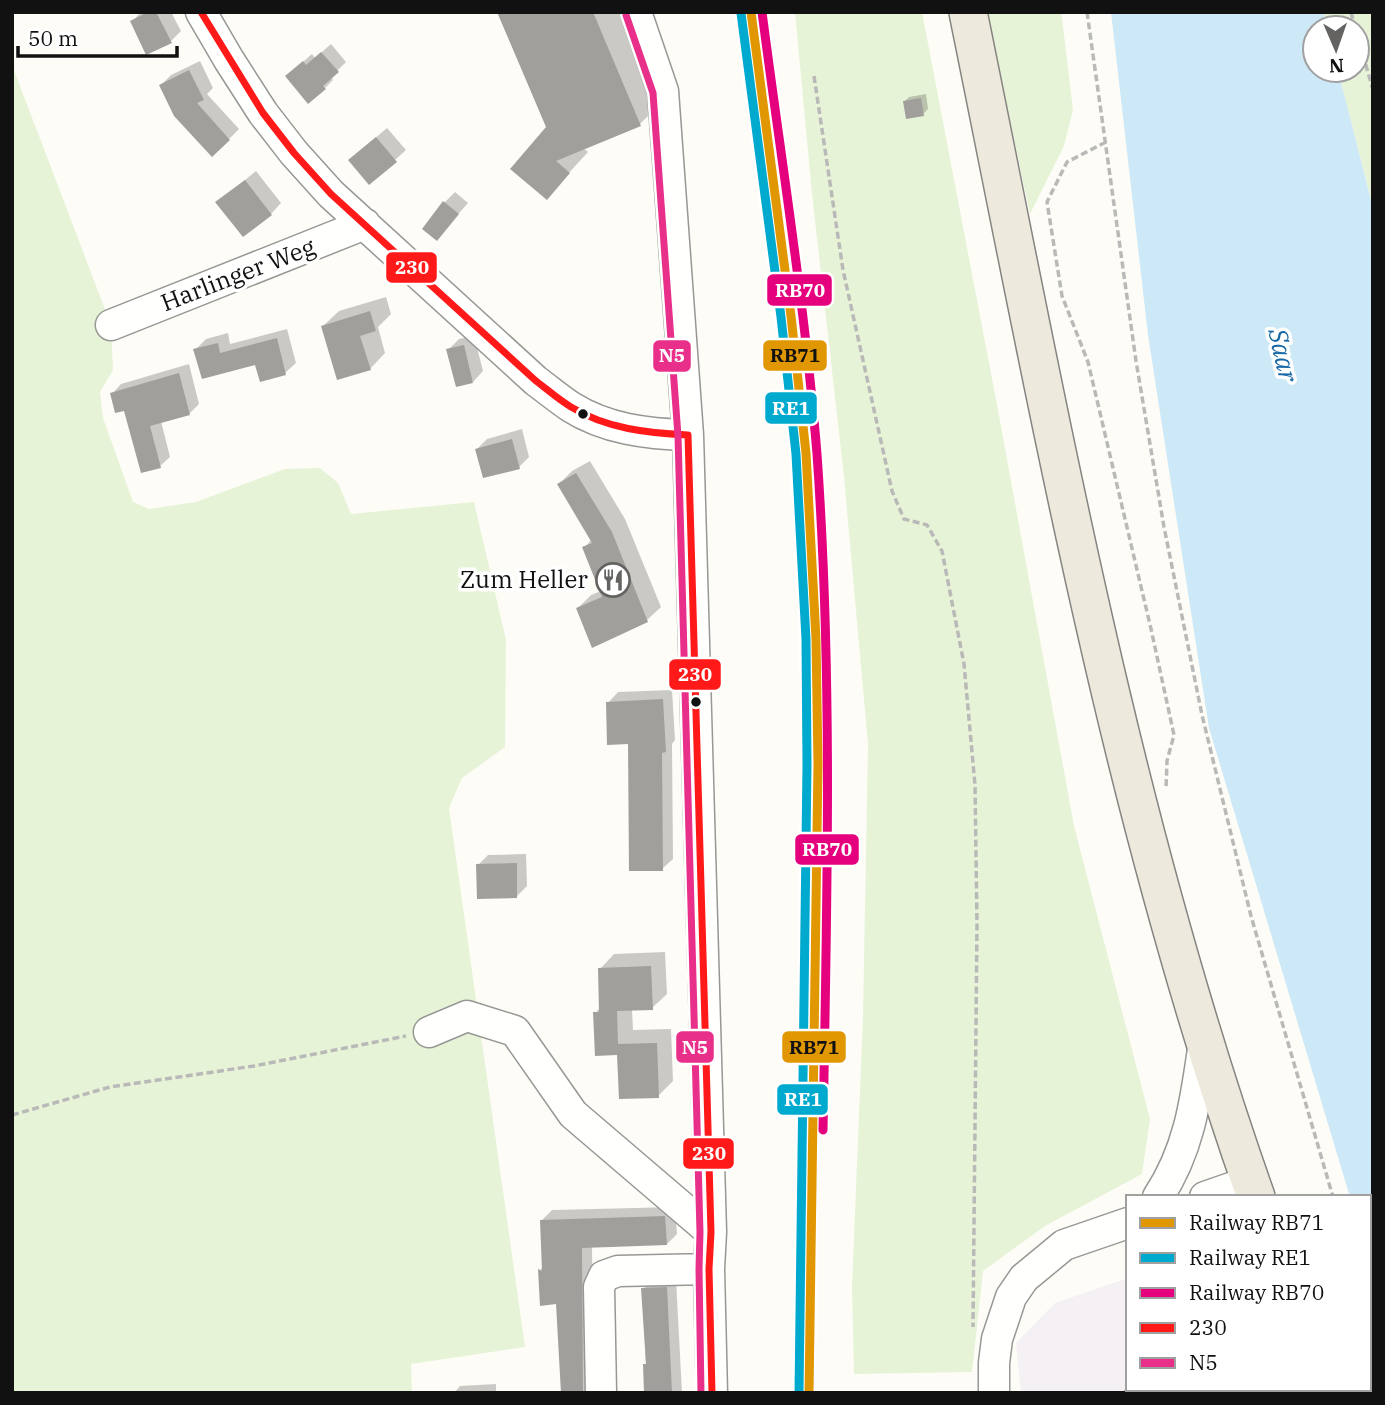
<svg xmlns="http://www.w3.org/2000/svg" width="1385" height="1405" viewBox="0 0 1385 1405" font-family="'IBM Plex Serif',serif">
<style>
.industrial{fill:#f5f0f3}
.green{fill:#e7f3d7}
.water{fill:#cde8f7}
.shadow{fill:#0003}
.building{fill:#a19f9c}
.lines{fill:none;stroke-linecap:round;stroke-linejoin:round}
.minor-casing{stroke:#979795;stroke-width:33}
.major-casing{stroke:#858482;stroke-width:40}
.path{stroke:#b9b9b8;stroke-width:3.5;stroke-dasharray:7 3.5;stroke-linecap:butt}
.minor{stroke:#fffffe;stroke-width:30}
.major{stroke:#ede9dc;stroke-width:37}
.bus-1-casing{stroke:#fff;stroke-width:12}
.bus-2-casing{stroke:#fff;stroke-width:12}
.bus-1{stroke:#ff1919;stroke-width:7}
.bus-2{stroke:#e8308a;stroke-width:7}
.rail-1-casing{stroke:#fff;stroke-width:14}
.rail-2-casing{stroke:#fff;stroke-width:14}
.rail-3-casing{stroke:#fff;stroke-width:14}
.rail-1{stroke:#e09702;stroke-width:9}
.rail-2{stroke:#00a9ce;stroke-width:9}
.rail-3{stroke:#e5007d;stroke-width:9}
.bus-dot{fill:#111;stroke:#fff;stroke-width:2.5}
.labels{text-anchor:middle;stroke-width:7;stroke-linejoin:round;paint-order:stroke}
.street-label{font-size:24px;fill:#111;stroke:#fff}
.poi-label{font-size:24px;fill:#111;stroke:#fff;text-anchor:end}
.water-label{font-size:26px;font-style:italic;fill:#1768a6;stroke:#fff}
.line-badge{stroke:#fff;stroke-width:2.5}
.badge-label{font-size:19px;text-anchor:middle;font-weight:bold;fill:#fff}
.pale-badge-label{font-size:19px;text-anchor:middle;font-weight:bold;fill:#111}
</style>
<rect width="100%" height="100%" fill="#fdfcf7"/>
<!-- industrial -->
<path class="industrial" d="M1128 1278V1389H1275L1276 1393H1021L1016 1343 1055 1303Z"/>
<!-- green -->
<path class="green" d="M795 12H922L998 410 1074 826 1150 1119 1142 1174 1045 1226 983 1271 972 1372 854 1374 852 1287 863 1017 868 744 844 477 812 194Z
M987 12H1061L1062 18 1073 110 1064 146 1030 214Z
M1323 12H1373V208L1338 70H1357V28H1327Z
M12 65 111 325 113 370 100 392 103 418 133 502 149 509 196 502 285 469 320 468 338 483 351 514 474 502 506 640 505 747 462 778 449 808 525 1347 411 1364 412 1393H12Z"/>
<!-- water -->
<path class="water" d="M1111 12H1323L1327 28H1315V70H1338L1373 208V1271L1369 1260V1197H1350L1209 728 1148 335Z"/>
<!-- shadow -->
<path class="shadow" d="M141 12H171L181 31 171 41 132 22Z
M499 12H621L660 104 640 124 583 148 588 152 546 198 548 127Z
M331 44 346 62 331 77 333 80 325 88 296 68 312 54 315 58Z
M200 61 213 88 207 94 239 129 229 139 161 85 171 75Z
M926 94 928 109 923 114 905 101 909 97Z
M387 128 406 150 395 160 361 150Z
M256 171 281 203 271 214 218 202Z
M455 192 468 203 437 238 445 202Z
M386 297 391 314 378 327 385 353 370 369 323 326 339 311Z
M287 329 296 363 285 373 257 363 195 350 206 339 228 333 230 344Z
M474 336 483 371 473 382 448 350 459 339Z
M189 364 199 404 189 414 161 421 170 457 160 466 125 409 112 394 121 384Z
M522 429 529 457 519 467 477 449 487 439Z
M590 461 625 519 661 607 647 620 593 646 578 608 591 595 601 591 584 548 592 539 559 484 572 471Z
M672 690 675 740 672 744 673 859 662 869 630 742 608 703 618 692Z
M526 854 527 886 517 896 478 865 488 855Z
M665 952 667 994 652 1008 632 1009 633 1030 671 1029 673 1081 658 1096 619 1053 595 1013 601 1007 600 969 614 954Z
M675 1207 677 1234 667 1244 592 1246 594 1393H563L557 1302 540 1270 544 1266 542 1220 552 1210Z
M676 1279 682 1393H647L643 1289 652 1280Z
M496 1384V1393H454L460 1386Z
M1128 1386V1389H1227L1228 1393H1121Z"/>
<!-- building -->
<path class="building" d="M148 12H156L172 43 146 55 130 21Z
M497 12H593L641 126 556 161 570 173 547 200 510 169 546 127Z
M321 52 339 72 323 86 326 89 308 104 285 76 303 61 306 65Z
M189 70 204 100 197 103 230 140 212 157 174 116 159 85Z
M921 98 924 116 906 119 903 101Z
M376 137 397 162 369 185 348 160Z
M245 180 272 215 243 237 215 202Z
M443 201 459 214 437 241 422 229Z
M370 311 376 331 360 336 371 370 337 380 321 326Z
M277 338 286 375 260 382 255 365 202 379 193 349 218 343 220 353Z
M464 345 473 383 456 387 446 349Z
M179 373 190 415 150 426 161 468 141 473 124 411 115 413 110 393Z
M512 439 520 469 483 478 475 449Z
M576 473 612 532 648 622 592 648 576 608 602 597 582 547 592 543 557 484Z
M663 699 666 752 662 753 663 871H629L628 744 607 745 606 702Z
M517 863V898L477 899 476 864Z
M651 966 653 1010 617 1011 618 1044 657 1043 659 1098 619 1099 617 1055 595 1056 593 1012H599L598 968Z
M665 1216 667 1245 582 1248 583 1393H561L556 1304 540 1306 538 1269 542 1271 540 1220Z
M667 1287 672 1393H644L643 1364H646L641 1288Z"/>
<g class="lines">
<!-- minor casing -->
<g class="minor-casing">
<path id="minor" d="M201 12 229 60 263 113 294 153 331 194 536 381C547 389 559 399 571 407 606 429 647 434 688 435
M636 12 663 91 688 435 711 1232 709 1269 712 1393
M111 325 365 224
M429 1032 467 1016 515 1031 573 1114 711 1232
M1158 1197C1190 1149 1196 1098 1204 1042
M1205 1197 1251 1181
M601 1393 599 1287 604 1276 618 1271 709 1269
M994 1393V1363L997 1339 1011 1297 1024 1278 1064 1245 1128 1223"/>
</g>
<!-- major casing -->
<g class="major-casing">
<path id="major" d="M968 12C1049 410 1120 813 1256 1197
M1324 1389 1326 1393"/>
</g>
<!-- path -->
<path class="path" d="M1087 12 1136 361 1164 527 1202 715 1251 916 1333 1197
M1351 12 1355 28
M1357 34 1373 90
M814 76 843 270 892 491 904 519 927 525 942 551 964 664 975 785 977 925 973 1327
M1106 142 1067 162 1047 202 1062 296 1088 362 1151 629 1174 735 1167 761 1166 788
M12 1115 110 1087 254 1066 406 1036
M1369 1302 1373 1312"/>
<!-- minor -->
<use href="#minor" class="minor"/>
<!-- major -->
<use href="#major" class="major"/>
<!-- bus-1 casing -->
<g class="bus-1-casing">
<path id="bus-1" d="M201 12 263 113 294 153 331 194 536 381C548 390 559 400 571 407 607 429 648 433 688 435
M688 435 711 1232 709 1269 712 1393"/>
</g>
<!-- bus-2 casing -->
<g class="bus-2-casing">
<path id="bus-2" d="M626 15 653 93 678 436 700 1232 699 1269 701 1393"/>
</g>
<!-- bus-1 -->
<use href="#bus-1" class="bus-1"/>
<!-- bus-2 -->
<use href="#bus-2" class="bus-2"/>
<!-- rail-1 casing -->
<g class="rail-1-casing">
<path id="rail-1" d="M751 12 791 316 806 453 816 639 818 764 809 1393"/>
</g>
<!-- rail-2 casing -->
<g class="rail-2-casing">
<path id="rail-2" d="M741 13 781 317 796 454 806 639 807 764 799 1393"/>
</g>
<!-- rail-3 casing -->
<g class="rail-3-casing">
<path id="rail-3" d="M762 12C781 159 805 306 817 454 833 679 827 905 823 1130"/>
</g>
<!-- rail-1 -->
<use href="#rail-1" class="rail-1"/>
<!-- rail-2 -->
<use href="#rail-2" class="rail-2"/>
<!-- rail-3 -->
<use href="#rail-3" class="rail-3"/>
</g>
<!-- icons -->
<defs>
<g id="restaurant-ring" transform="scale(1.75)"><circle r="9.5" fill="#fff" stroke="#646362" stroke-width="1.5"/><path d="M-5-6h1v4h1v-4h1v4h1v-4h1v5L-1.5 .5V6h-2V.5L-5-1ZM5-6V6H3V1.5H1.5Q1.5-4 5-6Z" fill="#646362"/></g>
</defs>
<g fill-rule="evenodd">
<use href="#restaurant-ring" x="613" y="580"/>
</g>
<!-- markers -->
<g class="bus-dot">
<circle cx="583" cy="414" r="6"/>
<circle cx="696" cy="702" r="6"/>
</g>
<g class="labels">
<!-- street labels -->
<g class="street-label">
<text transform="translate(238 275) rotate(-21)" y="8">Harlinger Weg</text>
</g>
<!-- poi labels -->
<g class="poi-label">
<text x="588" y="588">Zum Heller</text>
</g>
<!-- water labels -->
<g class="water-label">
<text transform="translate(1283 355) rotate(77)" y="9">Saar</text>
</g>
</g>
<g class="line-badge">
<rect x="385" y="251" width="53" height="33" rx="7" fill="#ff1919"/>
<rect x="766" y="273" width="67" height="34" rx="7" fill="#e5007d"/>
<rect x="762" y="339" width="66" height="33" rx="7" fill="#e09702"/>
<rect x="652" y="339" width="40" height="34" rx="7" fill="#e8308a"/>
<rect x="764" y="391" width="54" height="34" rx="7" fill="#00a9ce"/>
<rect x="668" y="658" width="54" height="33" rx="7" fill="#ff1919"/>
<rect x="794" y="833" width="66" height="33" rx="7" fill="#e5007d"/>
<rect x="781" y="1030" width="66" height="34" rx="7" fill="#e09702"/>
<rect x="675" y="1030" width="40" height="34" rx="7" fill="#e8308a"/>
<rect x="776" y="1083" width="53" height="33" rx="7" fill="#00a9ce"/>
<rect x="682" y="1137" width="53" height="33" rx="7" fill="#ff1919"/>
</g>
<g class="badge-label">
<text x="412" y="274">230</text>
<text x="800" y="297">RB70</text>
<text x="672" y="362">N5</text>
<text x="791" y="415">RE1</text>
<text x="695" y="681">230</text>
<text x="827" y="856">RB70</text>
<text x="695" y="1054">N5</text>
<text x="803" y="1106">RE1</text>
<text x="709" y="1160">230</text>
</g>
<g class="pale-badge-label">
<text x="795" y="362">RB71</text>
<text x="814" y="1054">RB71</text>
</g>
<!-- border -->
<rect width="1385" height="1405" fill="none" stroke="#111111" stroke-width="28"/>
<!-- legend -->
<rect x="1126" y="1195" width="245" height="196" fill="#ffffff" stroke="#a0a0a0" stroke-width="2"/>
<rect x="1140" y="1218" width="35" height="10" fill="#e09702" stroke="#a0a0a0" stroke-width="2"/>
<text x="1189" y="1230" font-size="21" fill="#111111">Railway RB71</text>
<rect x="1140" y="1253" width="35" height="10" fill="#00a9ce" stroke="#a0a0a0" stroke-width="2"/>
<text x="1189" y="1265" font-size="21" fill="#111111">Railway RE1</text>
<rect x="1140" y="1288" width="35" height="10" fill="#e5007d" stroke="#a0a0a0" stroke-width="2"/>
<text x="1189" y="1300" font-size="21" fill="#111111">Railway RB70</text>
<rect x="1140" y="1323" width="35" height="10" fill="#ff1919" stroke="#a0a0a0" stroke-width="2"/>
<text x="1189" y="1335" font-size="21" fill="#111111">230</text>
<rect x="1140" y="1358" width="35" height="10" fill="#e8308a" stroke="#a0a0a0" stroke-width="2"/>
<text x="1189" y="1370" font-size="21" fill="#111111">N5</text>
<!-- north arrow -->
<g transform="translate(1336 49) rotate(178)"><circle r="33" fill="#ffffff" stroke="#a0a0a0" stroke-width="2"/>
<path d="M0-5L12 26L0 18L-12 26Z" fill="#646362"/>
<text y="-10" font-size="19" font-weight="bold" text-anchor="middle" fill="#111111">N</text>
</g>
<!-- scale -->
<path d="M18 46v10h159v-10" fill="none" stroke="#111111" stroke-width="3.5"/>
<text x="28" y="46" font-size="21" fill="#111111" stroke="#ffffff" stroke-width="5" paint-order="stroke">50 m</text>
</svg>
